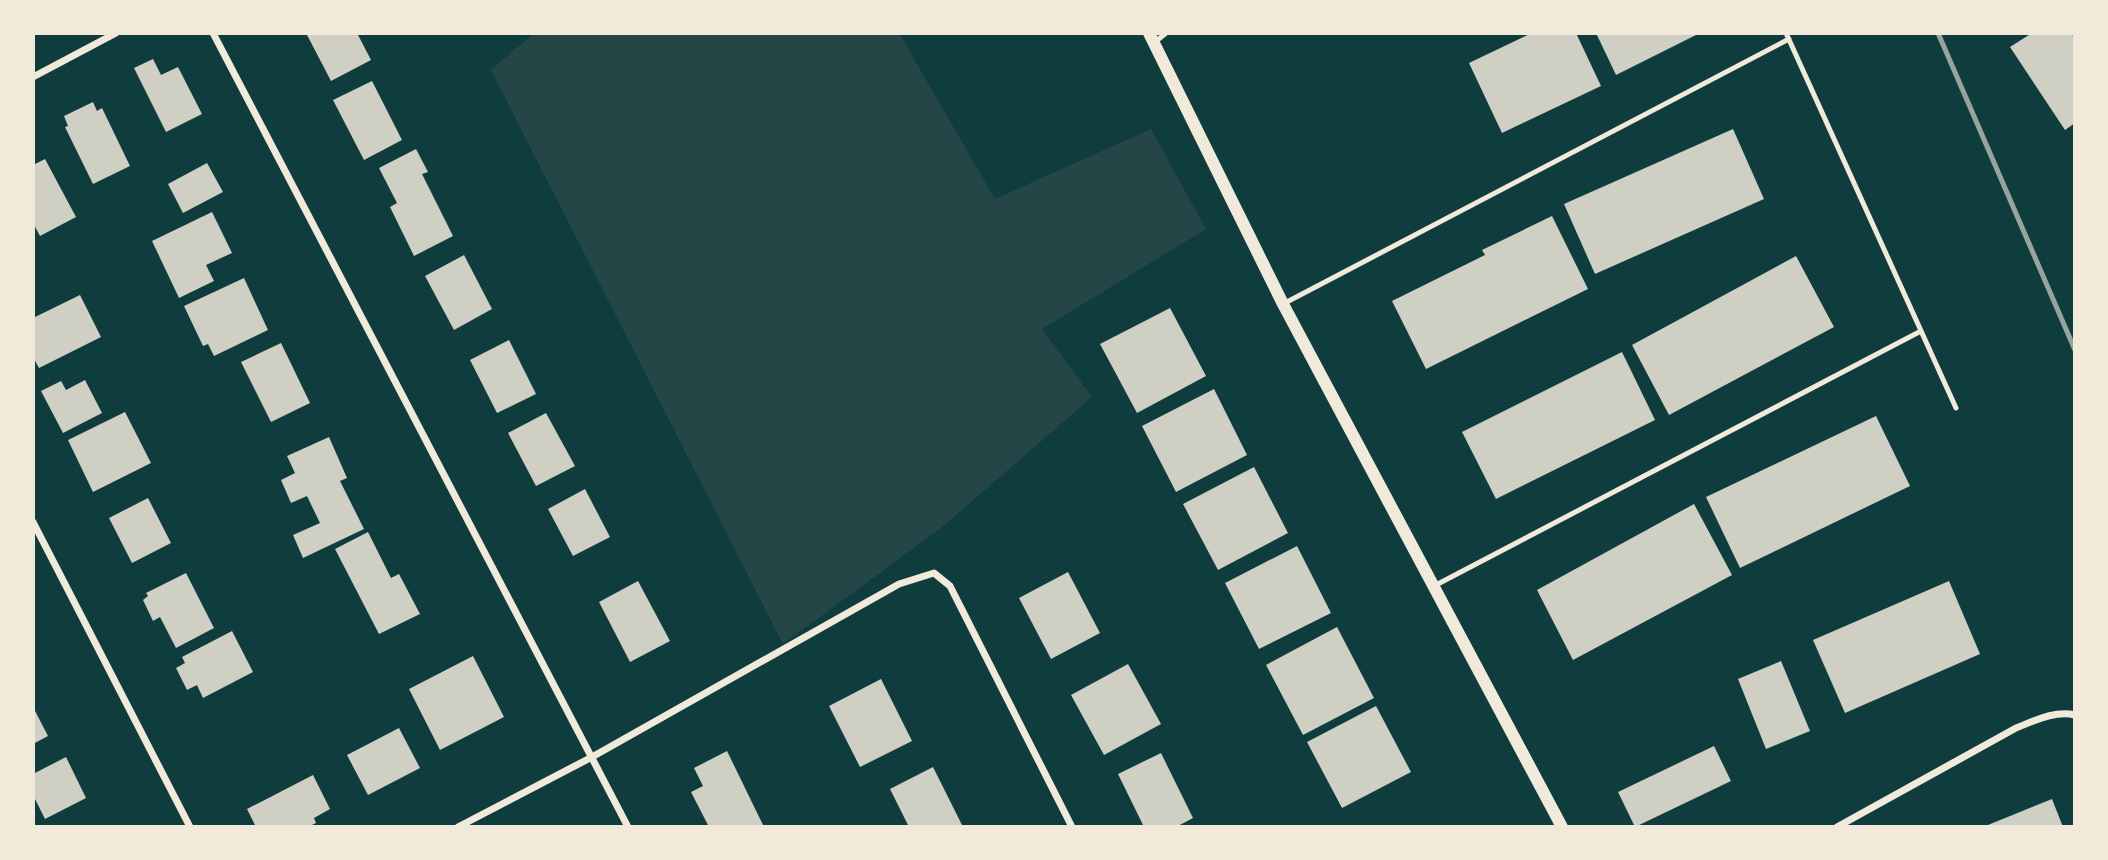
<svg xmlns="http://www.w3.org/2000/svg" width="2108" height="860" viewBox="0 0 2108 860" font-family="Merriweather,serif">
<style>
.green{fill:#244646}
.building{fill:#cfcfc3}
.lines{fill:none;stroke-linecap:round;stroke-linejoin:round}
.service{stroke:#f1e9da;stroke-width:5}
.minor{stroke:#f1e9da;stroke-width:7}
.tertiary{stroke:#f1e9da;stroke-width:12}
.rail{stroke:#97a49c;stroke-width:5}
</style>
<rect width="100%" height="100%" fill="#0f3d3e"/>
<!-- green -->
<path class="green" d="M534 33H899L995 199 1151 129 1206 229 1042 329 1092 397 941 528 783 644 491 70Z"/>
<!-- building -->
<path class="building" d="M306 33H357L371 60 331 81Z
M1532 33H1576L1601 86 1502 133 1469 63Z
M1596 33H1700L1616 75Z
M2032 33H2071L2075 39V123L2065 130 2010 47Z
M153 59 161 75 178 67 202 114 166 132 134 68Z
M372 81 402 140 364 160 333 100Z
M93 102 97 111 102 108 130 166 93 184 65 127 68 126 64 116Z
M1733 129 1764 199 1595 274 1564 204Z
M416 149 428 172 422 174 453 236 414 256 390 207 397 203 379 168Z
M45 159 76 217 40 236 33 223V160L35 164Z
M207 163 223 192 183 213 168 184Z
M212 212 232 253 206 265 214 281 179 298 152 241Z
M1552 216 1588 289 1426 369 1392 301 1485 255 1482 250Z
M464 255 492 309 454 330 425 276Z
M1796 256 1834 327 1669 415 1632 345Z
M244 278 268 330 214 356 208 344 203 346 184 306Z
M80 295 101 337 39 368 33 357V318Z
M1170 308 1206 376 1137 413 1100 344Z
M509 340 536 394 497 413 470 360Z
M281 343 310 403 271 422 241 362Z
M1622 352 1655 420 1496 499 1462 432Z
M85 380 102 413 63 433 41 391 61 381 66 390Z
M1214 389 1247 455 1176 492 1142 426Z
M125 412 151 463 93 492 68 440Z
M546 413 575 466 536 486 508 433Z
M1876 416 1910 486 1740 568 1706 497Z
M329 437 347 478 340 481 364 529 303 558 293 535 320 523 307 496 291 503 281 480 295 473 287 456Z
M1254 467 1288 533 1218 570 1183 504Z
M585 489 610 537 573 556 548 509Z
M148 498 171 543 132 563 109 518Z
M1694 504 1732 575 1573 660 1537 590Z
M368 532 391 578 399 574 420 614 379 634 335 549Z
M1297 546 1331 613 1259 649 1225 583Z
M1068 572 1100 633 1051 659 1019 598Z
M186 573 214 628 176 648 160 617 153 621 143 600 148 596 146 593Z
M638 581 670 641 630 662 599 602Z
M1949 581 1980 654 1845 713 1813 640Z
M1337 627 1374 698 1303 735 1266 665Z
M232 631 253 672 203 698 197 685 187 690 176 668 185 663 182 657Z
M473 656 504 717 440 750 409 689Z
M1781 661 1810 731 1766 749 1738 679Z
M1128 664 1161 724 1104 755 1071 695Z
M881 679 912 741 860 767 829 706Z
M1376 706 1411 772 1342 808 1307 742Z
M33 707 48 736 33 744Z
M399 728 420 768 368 795 347 755Z
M1714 746 1731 781 1635 827 1618 792Z
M727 751 764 827H709L691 792 703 786 694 768Z
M1161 753 1193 818 1176 827H1144L1118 774Z
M66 757 86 798 45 819 33 795V774Z
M933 767 963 827H909L890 789Z
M313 775 330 809 314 818 316 823 308 827H256L247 809Z
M2052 799 2063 827H1983Z"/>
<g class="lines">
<!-- service -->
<path class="service" d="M1786 33 1956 408
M1155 42 1166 33
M1283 304 1789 39
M1434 586 1921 331"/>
<!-- minor -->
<path class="minor" d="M213 33 628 827
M33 77 116 33
M33 522 190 827
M458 827 592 757 899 584 934 573 950 586 1072 827
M1837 827 2016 728C2034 721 2055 710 2075 715"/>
<!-- tertiary -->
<path class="tertiary" d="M1149 33 1283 304 1562 827"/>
<!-- rail -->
<path class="rail" d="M1938 33 2075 350"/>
</g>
<!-- border -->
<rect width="2108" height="860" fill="none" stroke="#f1e9da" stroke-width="70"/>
</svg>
